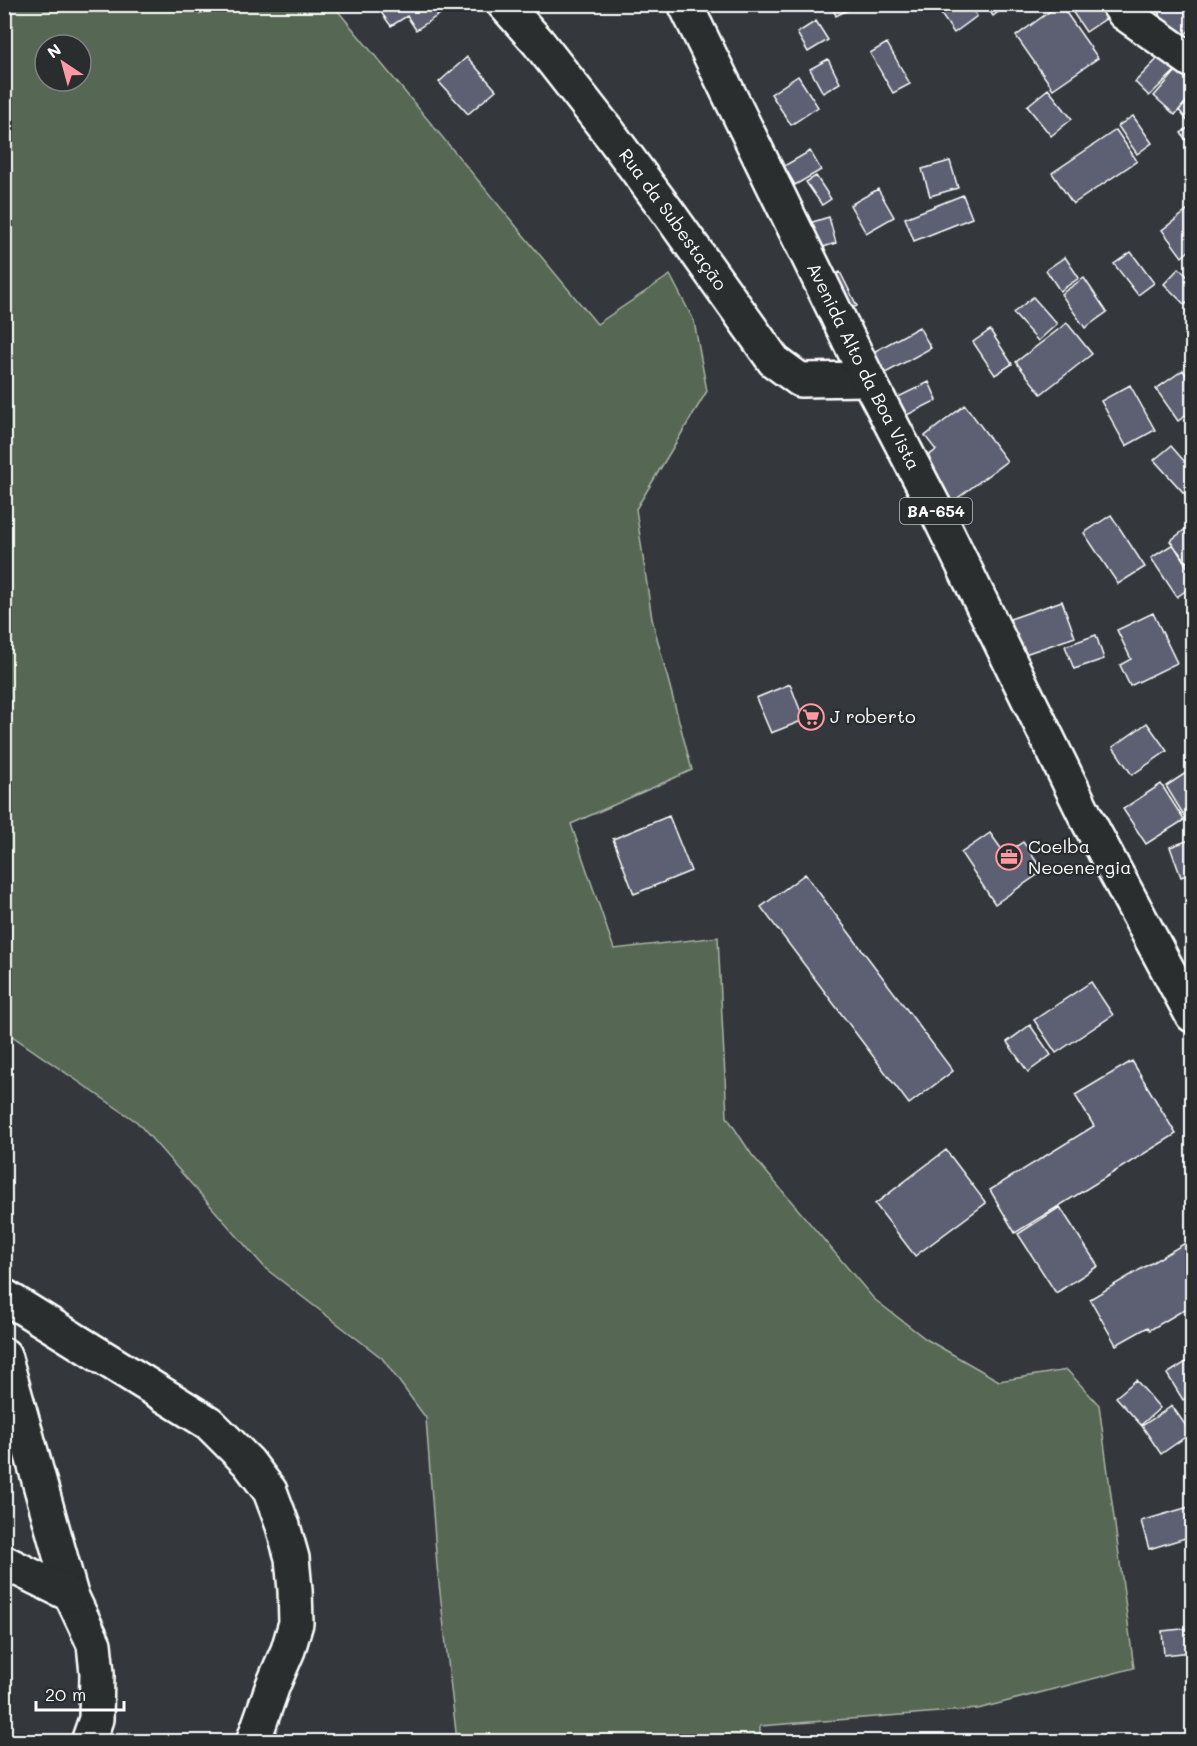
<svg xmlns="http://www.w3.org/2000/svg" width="1197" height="1746" viewBox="0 0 1197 1746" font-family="Mali,sans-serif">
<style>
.green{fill:#566853;stroke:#aab4a9;stroke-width:1.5;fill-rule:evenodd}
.building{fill:#5d5f72;stroke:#fff;stroke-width:1.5}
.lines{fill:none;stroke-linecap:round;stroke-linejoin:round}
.street-casing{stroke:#fff;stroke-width:38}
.primary-casing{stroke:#fff;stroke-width:38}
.street{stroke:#2a2d2e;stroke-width:33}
.primary{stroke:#2a2d2e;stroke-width:33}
.labels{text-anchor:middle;stroke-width:4.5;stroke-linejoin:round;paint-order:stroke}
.shield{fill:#2a2d2e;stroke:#bfc0c0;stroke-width:1.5}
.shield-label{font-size:16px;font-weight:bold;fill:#fff}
.street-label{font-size:18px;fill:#fff;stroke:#2a2d2e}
.poi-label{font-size:18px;fill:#fff;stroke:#2a2d2e;text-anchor:start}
</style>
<rect width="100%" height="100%" fill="#34373c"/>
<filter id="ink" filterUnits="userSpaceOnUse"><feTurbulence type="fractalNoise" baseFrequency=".0167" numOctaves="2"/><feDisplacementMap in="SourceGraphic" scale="12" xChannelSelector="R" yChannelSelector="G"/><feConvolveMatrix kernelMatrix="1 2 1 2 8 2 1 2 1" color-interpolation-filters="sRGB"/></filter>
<g filter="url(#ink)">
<!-- green -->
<path class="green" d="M192 5 200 14 212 5H333L597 324 670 275 694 321 707 391 636 509 652 619 692 770 571 824 614 949 718 937 727 1117 752 1155 874 1299 926 1339 999 1381 1067 1370 1099 1405 1134 1668 978 1709 760 1726V1741H457L437 1566 426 1418 382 1358 266 1269 137 1122 5 1031V5ZM45 45H81V81H45Z"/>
<!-- building -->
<path class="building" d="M375 4H443L446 10 416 30 407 16 391 26Z
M831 4H859L836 16Z
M940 4H969L977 16 954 33 936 7Z
M985 4H1009L993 16Z
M1060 4 1098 58 1053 89 1016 36Z
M1075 4H1107L1113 14 1086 32 1070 8Z
M1158 4H1192V29L1176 40 1155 7Z
M816 21 828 40 808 52 797 33Z
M887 43 910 84 893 93 870 53Z
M1161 55 1176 70 1149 96 1135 82Z
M467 57 496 90 468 114 439 82Z
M828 59 840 83 823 93 810 69Z
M1177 70 1192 84V94L1175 115 1154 96Z
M798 76 818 107 791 125 771 94Z
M1048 89 1072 119 1051 136 1027 106Z
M1192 99V122L1190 124 1179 110Z
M1133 116 1152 143 1137 154 1118 126Z
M1192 125V149L1181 133Z
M1116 130 1137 161 1073 204 1052 173Z
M810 151 821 170 795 185 784 166Z
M950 161 958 188 930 196 922 169Z
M816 176 831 199 822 205 806 182Z
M878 189 894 217 866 233 850 205Z
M963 195 972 218 914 241 905 218Z
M1192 207V248L1182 257 1162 230Z
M829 217 836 243 814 250 806 224Z
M1131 252 1154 283 1138 295 1114 264Z
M1065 257 1079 278 1060 291 1046 270Z
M1179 268 1192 281V298L1185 305 1164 284Z
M840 272 857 306 840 314 823 280Z
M1084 278 1107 312 1085 328 1061 294Z
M1033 297 1057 324 1038 341 1013 313Z
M1067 323 1092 354 1041 394 1016 362Z
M919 327 931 348 880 376 868 355Z
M990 330 1012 364 995 375 973 342Z
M1183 370 1192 385V411L1178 421 1156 389Z
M929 382 937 400 903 417 894 399Z
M1130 385 1155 430 1126 446 1101 401Z
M965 405 1007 461 947 506 916 465 936 450 925 436Z
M1171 446 1192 470V502L1154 460Z
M1111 515 1145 567 1118 584 1084 533Z
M1192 524V569L1170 541Z
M1173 544 1192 574V586L1177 597 1151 558Z
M1062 601 1075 637 1022 655 1010 619Z
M1153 613 1177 663 1130 686 1120 665 1131 659 1117 630Z
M1096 635 1104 659 1074 669 1065 646Z
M790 684 804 720 771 733 756 698Z
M1147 723 1167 751 1132 775 1113 747Z
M1192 769V819L1188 822 1166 786Z
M1161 784 1184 820 1146 844 1123 809Z
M669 816 691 871 634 894 613 839Z
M990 833 1005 854 1023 842 1043 871 995 904 961 853Z
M1192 839V873L1181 877 1170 847Z
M805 874 953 1071 909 1104 761 907Z
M1091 982 1113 1015 1056 1053 1034 1020Z
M1030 1025 1051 1055 1028 1072 1007 1042Z
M1132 1061 1176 1134 1015 1233 990 1190 1094 1126 1075 1095Z
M946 1150 986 1203 915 1256 875 1204Z
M1060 1207 1098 1266 1056 1293 1018 1234Z
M1192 1239V1305L1150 1330 1148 1327 1116 1345 1090 1299Z
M1192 1358V1394L1183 1400 1167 1374Z
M1136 1380 1160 1408 1141 1425 1116 1397Z
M1172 1406 1191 1433 1161 1454 1142 1426Z
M1192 1506V1536L1149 1549 1141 1521Z
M1192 1628V1652L1164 1655 1162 1631Z"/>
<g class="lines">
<!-- street casing -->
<g class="street-casing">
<g id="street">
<path id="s1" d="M504 4 538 42 610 134 668 212 774 361 800 380 868 379"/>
<path d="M1118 4 1124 13 1192 61"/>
<path d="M4 1296 209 1423 248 1462 270 1491 283 1526 292 1558 295 1590 296 1623 288 1650 273 1685 253 1742"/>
<path d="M4 1355 71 1595 94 1644 97 1673 96 1719 88 1742"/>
<path d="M4 1562 71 1595"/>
</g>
</g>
<!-- primary casing -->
<g class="primary-casing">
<g id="primary">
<path id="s2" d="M685 4 868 379 934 506 1086 817 1192 1015"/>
</g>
</g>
<!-- street -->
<use href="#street" class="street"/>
<!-- primary -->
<use href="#primary" class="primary"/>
</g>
</g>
<!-- icons -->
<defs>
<g id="supermarket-ring" transform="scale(1.35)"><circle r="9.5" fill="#2a2d2e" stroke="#ff9aa2" stroke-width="1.5"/><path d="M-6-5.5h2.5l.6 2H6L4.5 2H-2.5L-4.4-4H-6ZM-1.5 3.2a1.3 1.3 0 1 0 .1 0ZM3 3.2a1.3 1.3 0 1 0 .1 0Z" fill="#ff9aa2"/></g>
<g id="office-ring" transform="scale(1.35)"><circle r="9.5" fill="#2a2d2e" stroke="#ff9aa2" stroke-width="1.5"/><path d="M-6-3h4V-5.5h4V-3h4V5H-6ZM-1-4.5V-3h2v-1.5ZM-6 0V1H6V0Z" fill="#ff9aa2"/></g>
</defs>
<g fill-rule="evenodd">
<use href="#supermarket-ring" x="811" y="717"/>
<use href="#office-ring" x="1009" y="857"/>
</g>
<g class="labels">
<!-- shield labels -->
<rect class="shield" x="900" y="498" width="72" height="26" rx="4.5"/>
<g class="shield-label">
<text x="936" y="517">BA-654</text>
</g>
<!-- street labels -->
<g class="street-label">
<text dy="6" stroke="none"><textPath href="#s1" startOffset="274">Rua da Subestação</textPath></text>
<text dy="6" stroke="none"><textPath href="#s2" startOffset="404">Avenida Alto da Boa Vista</textPath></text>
</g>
<!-- poi labels -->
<g class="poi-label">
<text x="830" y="723">J roberto</text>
<text x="1028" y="853">Coelba<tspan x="1028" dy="21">Neoenergia</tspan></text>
</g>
</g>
<!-- margin -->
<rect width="1197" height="1746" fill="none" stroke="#2a2d2e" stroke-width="24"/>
<rect x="12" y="12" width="1173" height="1722" fill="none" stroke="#fff" stroke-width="2" filter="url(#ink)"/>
<!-- north arrow -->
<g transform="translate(63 63) rotate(324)"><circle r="28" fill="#2a2d2e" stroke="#7f8182" stroke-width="1.5"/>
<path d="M0-4.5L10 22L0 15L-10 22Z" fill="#ff9aa2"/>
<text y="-9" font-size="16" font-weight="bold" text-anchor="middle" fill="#ffffff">N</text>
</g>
<!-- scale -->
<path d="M36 1701v9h88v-9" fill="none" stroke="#ffffff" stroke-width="3"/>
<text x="45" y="1701" font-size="18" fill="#ffffff" stroke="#2a2d2e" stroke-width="4.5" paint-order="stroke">20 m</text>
</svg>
